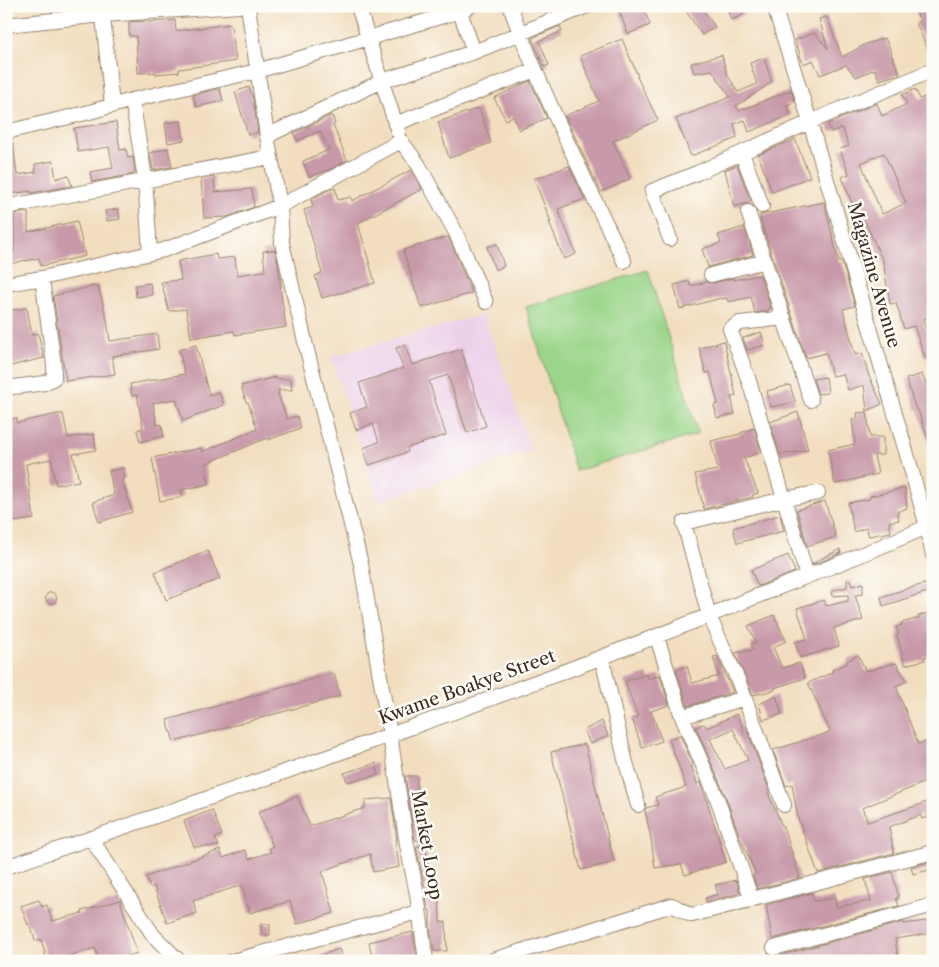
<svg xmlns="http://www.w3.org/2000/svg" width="939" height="967" viewBox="0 0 939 967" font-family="'Libre Caslon Text',serif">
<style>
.built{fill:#edd0e9}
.garden{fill:#9ad589;stroke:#6a8054}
.building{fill:#c899a9;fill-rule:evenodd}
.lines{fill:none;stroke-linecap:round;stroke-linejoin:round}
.minor-casing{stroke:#96846e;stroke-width:16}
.minor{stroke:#fff;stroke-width:14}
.labels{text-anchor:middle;stroke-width:5;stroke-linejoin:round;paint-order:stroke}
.street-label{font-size:18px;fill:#3b2a1e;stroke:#fdfcf7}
</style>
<rect width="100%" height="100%" fill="#fdfcf7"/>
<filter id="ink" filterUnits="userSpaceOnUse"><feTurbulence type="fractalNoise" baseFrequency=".02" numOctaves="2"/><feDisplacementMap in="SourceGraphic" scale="10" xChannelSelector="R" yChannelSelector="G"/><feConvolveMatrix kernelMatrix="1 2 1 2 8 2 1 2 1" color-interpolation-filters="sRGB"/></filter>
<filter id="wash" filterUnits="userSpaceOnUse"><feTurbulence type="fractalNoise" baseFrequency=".0096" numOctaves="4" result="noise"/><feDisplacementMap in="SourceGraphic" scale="20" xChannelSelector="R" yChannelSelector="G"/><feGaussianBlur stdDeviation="1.12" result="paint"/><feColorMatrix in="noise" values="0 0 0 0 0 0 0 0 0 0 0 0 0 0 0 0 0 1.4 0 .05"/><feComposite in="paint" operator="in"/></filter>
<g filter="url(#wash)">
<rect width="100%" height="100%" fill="#f2debf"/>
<!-- built -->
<path class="built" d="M484 314 531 450 379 502 331 357Z"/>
<!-- garden -->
<path class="garden" d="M648 270 698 434 576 471 526 307Z"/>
<g id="blocks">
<!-- building -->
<path class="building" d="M632 6H643L650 25 628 34 619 11Z
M692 6H701L715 27 702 35 686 11Z
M726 6H740L743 15 731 20Z
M913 6H933V61L916 23 920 21Z
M827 17 842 57 866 44 885 38 892 53 891 54 900 74 879 80 875 69 856 77 846 65 820 75 813 60 803 64 795 40 815 33 828 49 819 19Z
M175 20 176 31 231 24 236 61 179 69V72L156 74 155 72 138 73 136 36H129V22L149 21V22Z
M560 26 562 31 539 41 549 65 544 67 532 38Z
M622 39 638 76 637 77 658 120 613 141 630 179 601 192 565 116 599 101 580 56Z
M722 55 727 74 738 92 757 84 750 63 764 58 772 82 736 106 739 111 791 90 795 102 786 105 791 115 749 132 745 120 734 124 737 138 691 156 676 119 730 97 712 70 694 73 691 63Z
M530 81 547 118 519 130 513 116 506 120 494 98Z
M249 87 253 98 258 132 248 135 235 92Z
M217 89H220L223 101 196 107 193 95Z
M915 89 920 99 933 93V316L923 319 933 350V355L925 358 914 326 904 329 896 303 890 304 883 261 862 215 857 217 842 177 849 174 840 149 849 146 842 128 831 132 828 124 877 103 882 116 907 104 902 95ZM884 153 906 203 882 214 861 163Z
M479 108 491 143 449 158 438 122Z
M332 115 335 124 333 125 347 160 333 168 309 177 303 161 329 150 320 131 297 141 294 133Z
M181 121 184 140 168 143 165 123Z
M116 122 120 150 126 149 128 158 133 157 135 174 92 182 90 172 113 168 109 147 78 152 74 128Z
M795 139 810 177 772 192 758 155Z
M13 143 17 175 36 172 35 164 53 161 56 179 68 175 72 186 31 193V191L9 194 6 178V144Z
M168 148 172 167 153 170 150 153Z
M737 165 751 202 734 207 725 170Z
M569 166 585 199 558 209 576 254 564 259 549 222H551L534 179Z
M411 170 422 189 358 223 375 283 322 298 315 276 322 273 304 210 313 207 311 199 328 190 335 188 338 200 351 197 352 201Z
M214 177 215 192 252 189 254 207 227 217 204 218 201 179Z
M824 202 839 262H842L855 306 843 309 855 355 862 353 869 376 882 404 867 411 864 385 848 390 843 374 832 376 826 353 806 358 761 222 760 215Z
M118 209 120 219 107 221 105 211Z
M28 212V232L77 221 85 256 41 266 39 258 26 261V260L6 265V255L14 252V214Z
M744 227 753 255 708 267 702 249 721 243 718 235Z
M448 237 472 293 421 308 403 250Z
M497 244 504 266 495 270 487 247Z
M275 250 278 263 281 287H280L286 327 235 335 234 331 191 338 186 309 169 311 161 282 181 280 178 261 216 254 217 259 235 257 237 275 265 271 263 251Z
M760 275 771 308 768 309V311L755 313 751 297 728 302 727 298 722 299 721 298 680 309 674 285 689 281 690 286 707 282 713 283 733 278V280Z
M150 283 152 295 136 297 135 285Z
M98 285 107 320 110 341 157 334 159 349 112 356 115 374 66 381 53 296Z
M27 308 32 335 38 333 44 358 6 367V311Z
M761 332 765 345 747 350 743 338Z
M724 341 736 396 731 397 735 414 717 418 714 405 718 404 710 372 706 373 699 348Z
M196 345 209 395 219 392 224 405 183 421 176 399 153 403 157 425 161 424 164 436 140 442 137 430 143 428 137 395 132 396 130 384 185 374 179 350Z
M405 345 412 365 461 349 486 426 467 433 448 375 429 381 446 435 407 448 408 452 369 465 363 448 379 442 373 424 356 430 350 413 367 407 359 383 403 368 396 348Z
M922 374 925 382 933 379V448H931L918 410H916L906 379Z
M275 377V379H291L292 390H278L279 393 278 394 287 419 297 416 301 428 268 440 267 438 205 464 209 484 181 490 183 497 160 501 152 458 201 448 202 452 257 429 248 402H246L241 386Z
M826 377 828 393 818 394 813 379Z
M790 385 795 402 771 407 767 391Z
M798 412 808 450 780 455 770 422Z
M867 412 870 437H883V455H874L878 474 835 484 828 450 855 444 852 419 858 418 857 413Z
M57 414H63L68 438 94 434 96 450 73 454 79 481 56 485 51 459 26 464 34 519 6 523V420L17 418V423Z
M754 428 761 452 744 458 758 493 752 495 753 497 704 509 695 474 718 470 711 441 740 434V433Z
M123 468 125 478 122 479 132 512 99 522 93 502 114 495 109 471Z
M905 488 907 508 897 512 899 520 889 522 891 532 869 536 866 528 854 532 848 503 870 499V496Z
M825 501 836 537 807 546 797 510Z
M780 515 784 531 737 543 733 528Z
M840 549 841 553 813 565 812 564Z
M208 551 220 579 166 600 155 572Z
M788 555 795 572 758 586 751 570Z
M847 580H850L852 586 863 583V594L855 595 863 620 834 628 839 646 800 658 795 642 807 639 797 608 824 600 826 606 848 601V595L832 596 831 591 847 587Z
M933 582V590L883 606 881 597 909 588Z
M45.5 598a5.5 5.5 0 1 1 11 0a5.5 5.5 0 1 1-11 0Z
M928 613 933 628V656L924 657 925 660 905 665 897 635 899 634 896 627 902 625 901 623 919 618 918 616Z
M774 615 786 641 773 647 782 668 800 663 805 678 774 688 775 690 753 695 735 653 753 650 751 644 756 642 748 626Z
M858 655 866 671 896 663 907 681 896 686 918 744 933 740V779L862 808 868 822 933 800V816L922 819 921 815 889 827 894 853 818 873 798 818 792 784 786 786 773 750 828 733V732L830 731 808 683 833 672 832 670 848 663 847 661Z
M717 656 733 692 688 706 676 670 687 666 692 683 719 676 713 657Z
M334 673 340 696 174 742 167 720Z
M647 674 649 679 660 675 669 705 651 711 662 741 642 748 632 718H638L625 681Z
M776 696 782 714 763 720 759 704Z
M737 714 744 732 747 731 750 737 770 792 768 793 787 837 800 878 757 889 753 875 756 874 739 835 725 795 696 727 704 724 707 728ZM733 729 748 760 725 769 710 739Z
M602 721 608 736 590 744 584 730Z
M680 735 693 764 691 765 697 784 701 782 726 862 685 875 681 864 655 868 651 839 645 810 646 808 658 805 655 797 686 787 669 739Z
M585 744 614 862 581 870 551 752Z
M376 763 378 775 347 782 344 773Z
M405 776H417V820H422L421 840H415Z
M297 796 310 826 365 808V800L391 798 397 840 395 839 399 867 373 872 370 854 322 871 334 913 297 924 290 901 250 913 242 885 193 901 197 913 167 923 154 886 150 888 146 877 220 850 223 858 245 850 249 859 271 852 269 848 273 846 258 812Z
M212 810 222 835 215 838 219 846 194 847 184 821Z
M425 845 431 887H425L416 847Z
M933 861V869L913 874 911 867Z
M892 872 899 898H896L899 906 772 939 766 905 812 893 814 901 835 898 836 907 871 901 865 879Z
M736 880 740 893 706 902 705 898 718 894 715 885Z
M439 896 440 922H446L447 951H434L430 926V910H428L426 897Z
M39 900 42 907 47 905 52 921 83 913 82 911 120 900 137 953 114 961H99L95 948 51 961H47L41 939 35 941 30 924 28 925 21 906Z
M933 920V933L895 939 898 957 876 961H776L775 957 903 922 904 924Z
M261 924H270V935H261Z
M413 932 417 961H373L369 942Z
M339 949 343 961H310V959Z"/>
</g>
</g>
<g filter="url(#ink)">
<use href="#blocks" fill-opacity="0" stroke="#96846e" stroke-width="1"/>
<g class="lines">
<!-- minor casing -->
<g class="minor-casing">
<path id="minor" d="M248 6 267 136 280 206 282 243 306 346 361 564 390 735 407 845 417 894 426 961
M358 6 398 132
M458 6 474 52
M510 6C542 94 584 177 624 261
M774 6 810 122 912 472 927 527 933 555
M102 7 112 106
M6 25 103 15 239 6
M132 100 145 178 150 253
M395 124 535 70
M6 132 86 113 132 100 257 71 460 11 470 6
M267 136 382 81 474 52 587 6
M742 153 762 206
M6 207 270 157
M748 212 811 400
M670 239 652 191 697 173 810 122 933 70
M711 275 765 261
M6 284 42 278 164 250 280 206 401 141 418 164 455 231 486 302
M784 318 740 323 730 329 749 381 807 576
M6 388 45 383 54 378V365L42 278
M657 637 682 717 717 798 752 900
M602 658 625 759 638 805
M682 717 745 698
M784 805 738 680 709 616 684 523 784 499 818 493
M91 838 153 935 179 961
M6 867C263 780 521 693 772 590 826 569 880 548 933 524
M774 948 901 914 933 905
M493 960 672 905C679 908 685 913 692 915L933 852
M232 961 419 912"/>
</g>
<!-- minor -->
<use href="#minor" class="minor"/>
</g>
</g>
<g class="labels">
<!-- street labels -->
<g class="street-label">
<text transform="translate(874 275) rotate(74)" y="6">Magazine Avenue</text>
<text transform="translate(467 687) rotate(-20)" y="6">Kwame Boakye Street</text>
<text transform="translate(427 845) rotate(80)" y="6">Market Loop</text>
</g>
</g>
<!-- margin -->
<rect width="939" height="967" fill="none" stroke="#fdfcf7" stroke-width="25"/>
</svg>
